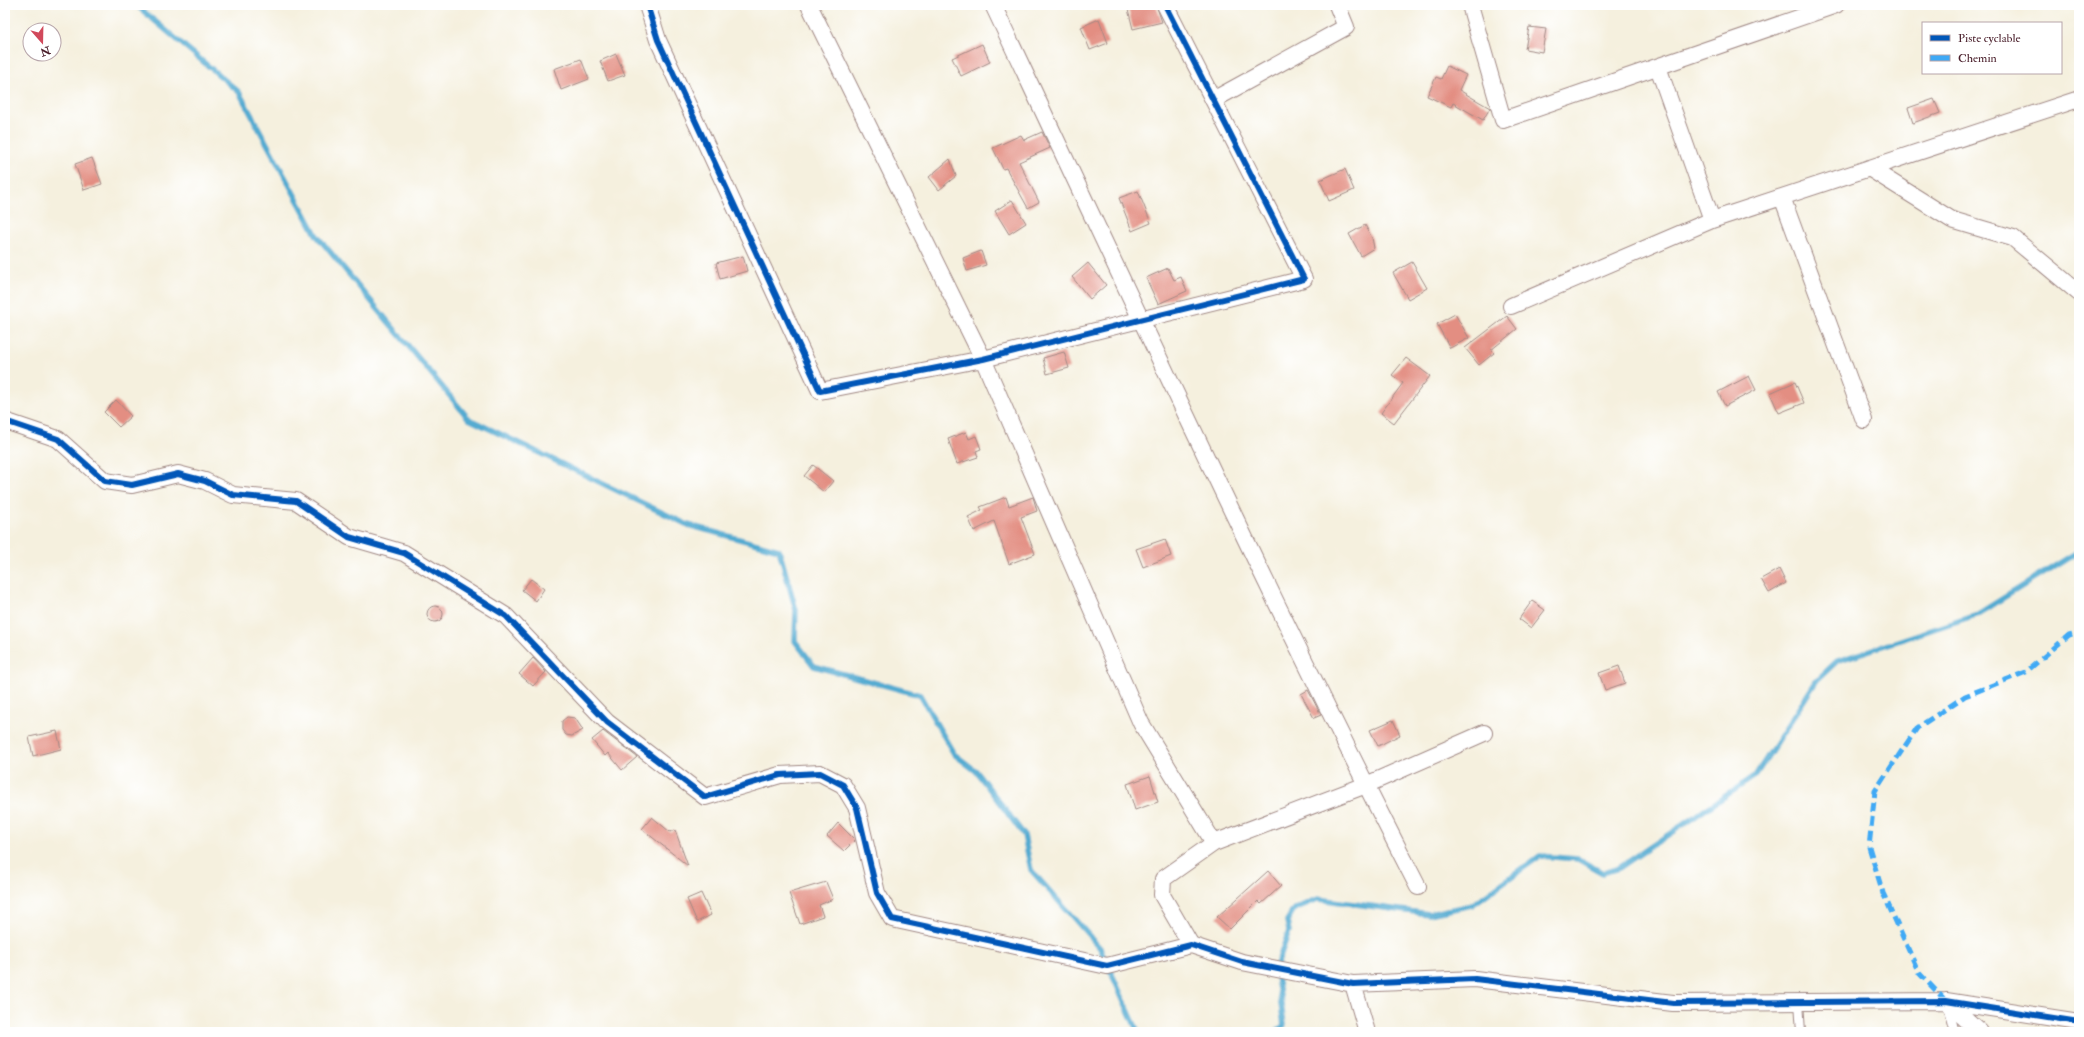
<svg xmlns="http://www.w3.org/2000/svg" width="2084" height="1037" viewBox="0 0 2084 1037" font-family="'IM FELL Double Pica',serif">
<style>
.lines{fill:none;stroke-linecap:round;stroke-linejoin:round}
.stream{stroke:#54abd1;stroke-width:5.5}
.building{fill:#e38e82}
.service-casing{stroke:#a08884;stroke-width:10}
.minor-casing{stroke:#a08884;stroke-width:18}
.service{stroke:#fff;stroke-width:8}
.minor{stroke:#fff;stroke-width:16}
.quiet{stroke:#3fa9f5;stroke-width:5;stroke-dasharray:10 5;stroke-linecap:butt}
.cycleway-casing{stroke:#fff;stroke-width:8}
.cycleway{stroke:#0057b8;stroke-width:6}
</style>
<rect width="100%" height="100%" fill="#fff"/>
<filter id="ink" filterUnits="userSpaceOnUse"><feTurbulence type="fractalNoise" baseFrequency=".025" numOctaves="2"/><feDisplacementMap in="SourceGraphic" scale="8" xChannelSelector="R" yChannelSelector="G"/><feConvolveMatrix kernelMatrix="1 2 1 2 8 2 1 2 1" color-interpolation-filters="sRGB"/></filter>
<filter id="wash" filterUnits="userSpaceOnUse"><feTurbulence type="fractalNoise" baseFrequency=".012" numOctaves="4" result="noise"/><feDisplacementMap in="SourceGraphic" scale="16" xChannelSelector="R" yChannelSelector="G"/><feGaussianBlur stdDeviation="0.9" result="paint"/><feColorMatrix in="noise" values="0 0 0 0 0 0 0 0 0 0 0 0 0 0 0 0 0 1.4 0 .05"/><feComposite in="paint" operator="in"/></filter>
<g filter="url(#wash)">
<rect width="100%" height="100%" fill="#f5f0de"/>
<g class="lines">
<!-- stream -->
<path class="stream" d="M136 5 239 92 317 236 469 419 688 525 779 550 796 610 795 641 814 666 920 695 954 754 976 771 1024 835 1031 870 1100 948 1138 1032
M1277 1032 1284 1025 1276 968 1289 931 1287 921 1294 909 1318 899 1429 914 1472 905 1540 856 1578 859 1603 873 1619 868 1755 776 1817 680 1837 661 1976 615 2079 551"/>
</g>
<g id="blocks">
<!-- building -->
<path class="building" d="M1127 5H1156L1162 22 1133 29Z
M1099 19 1108 43 1090 50 1081 27Z
M1529 27 1546 29 1542 52 1525 49Z
M982 44 990 62 961 76 952 58Z
M616 54 625 75 608 81 600 61Z
M581 59 589 79 561 90 554 69Z
M1447 66 1466 75 1459 90 1490 108 1483 120 1453 103 1451 107 1427 96 1436 77 1441 79Z
M1934 99 1940 113 1913 123 1908 108Z
M1042 132 1050 148 1019 162 1039 202 1028 208 1006 168 1003 169 993 148 1021 135 1024 140Z
M92 158 102 184 84 190 75 164Z
M950 159 956 176 939 190 929 177Z
M1345 169 1354 190 1329 201 1320 180Z
M1138 191 1151 223 1132 231 1119 198Z
M1012 200 1026 223 1009 234 995 211Z
M1365 225 1372 238 1374 248 1361 256 1349 234Z
M981 251 986 265 967 271 963 258Z
M743 256 747 271 720 279 716 263Z
M1412 262 1427 288 1408 299 1393 273Z
M1088 263 1106 285 1090 299 1072 277Z
M1168 268 1174 280 1181 277 1187 291 1158 304 1146 278Z
M1455 314 1469 338 1450 348 1437 324Z
M1507 316 1517 329 1491 350 1494 353 1479 365 1465 348Z
M1064 352 1069 368 1047 374 1043 358Z
M1406 358 1430 376 1394 423 1381 413 1403 383 1392 375Z
M1749 376 1756 390 1725 406 1718 392Z
M1795 382 1804 403 1779 413 1770 393Z
M116 400 131 416 119 427 104 412Z
M966 432 969 439 976 436 981 449 976 451 978 457 957 464 948 439Z
M813 465 833 481 824 492 804 476Z
M1006 497 1009 506 1033 497 1037 511 1021 517 1035 554 1009 564 994 521 974 531 968 517 982 510 980 507Z
M1165 539 1171 556 1143 567 1136 549Z
M1779 569 1786 583 1769 593 1761 579Z
M531 579 544 589 536 601 522 590Z
M1532 601 1545 610 1531 628 1519 619Z
M427 614a8 8 0 1 1 16 0a8 8 0 1 1-16 0Z
M533 658 546 672 533 686 519 674Z
M1619 666 1625 683 1605 690 1599 673Z
M1308 690 1321 715 1314 718 1301 694Z
M567 717 575 718 583 730 572 736 566 735 562 730V721Z
M1393 720 1400 735 1378 746 1370 730Z
M57 731 61 749 33 756 29 737Z
M603 731 637 757 622 770 608 753 605 756 592 740Z
M1150 776 1158 802 1135 810 1127 784Z
M652 817 670 832 675 830 688 866 642 829Z
M838 823 855 840 844 851 827 836Z
M1268 871 1281 886 1261 904 1258 901 1230 929 1217 917Z
M826 882 833 899 819 905 823 916 800 924 789 893Z
M701 893 711 915 697 922 687 899Z"/>
</g>
</g>
<g filter="url(#ink)">
<use href="#blocks" fill-opacity="0" stroke="#a08884" stroke-width="1"/>
<g class="lines">
<!-- service casing -->
<g class="service-casing">
<path id="service" d="M1799 1002 1801 1032
M1948 1006 1955 1032"/>
</g>
<!-- minor casing -->
<g class="minor-casing">
<path id="minor" d="M647 5 658 40 820 391 983 359 1304 279 1165 5
M809 5 983 359 1141 723 1214 843
M993 5C1132 300 1269 597 1418 887
M1470 5 1503 120 1836 5
M1658 67 1712 220
M1213 100 1346 27 1337 5
M1869 168 1952 220 2013 238 2079 293
M1782 197 1864 420
M1511 306 1712 220 2079 99
M5 421 58 439 105 481 132 485 178 474 205 481 233 495 296 501 349 537 404 553 506 616 607 722 705 797 780 775 820 773 843 785 857 808 877 893 892 919 1107 966 1191 945 1242 962 1353 984 1475 979 1673 1003 1946 1001 2079 1022
M1191 945 1162 895 1163 879 1214 843 1366 785 1484 733
M1353 984 1367 1032
M1946 1001 1980 1032"/>
</g>
<!-- service -->
<use href="#service" class="service"/>
<!-- minor -->
<use href="#minor" class="minor"/>
<!-- quiet -->
<path class="quiet" d="M1946 1001 1919 973 1883 893 1869 847 1875 791 1917 728 1965 696 2026 672 2069 635 2079 632"/>
<!-- cycleway casing -->
<g class="cycleway-casing">
<path id="cycleway" d="M647 5 658 40 820 391 983 359 1304 279 1165 5
M5 421 58 439 105 481 132 485 178 474 205 481 233 495 296 501 349 537 404 553 506 616 607 722 705 797 780 775 820 773 843 785 857 808 877 893 892 919 1107 966 1191 945 1242 962 1353 984 1475 979 1673 1003 1946 1001 2079 1022"/>
</g>
<!-- cycleway -->
<use href="#cycleway" class="cycleway"/>
</g>
</g>
<!-- margin -->
<rect width="2084" height="1037" fill="none" stroke="#fff" stroke-width="20"/>
<!-- legend -->
<rect x="1922" y="22" width="140" height="52" fill="#ffffff" stroke="#b7a5aa"/>
<rect x="1930" y="35" width="20" height="6" fill="#0057b8" stroke="#b7a5aa"/>
<text x="1958" y="42" font-size="12" fill="#4a1f2b">Piste cyclable</text>
<rect x="1930" y="55" width="20" height="6" fill="#3fa9f5" stroke="#b7a5aa"/>
<text x="1958" y="62" font-size="12" fill="#4a1f2b">Chemin</text>
<!-- north arrow -->
<g transform="translate(42 42) rotate(160)"><circle r="19" fill="#ffffff" stroke="#b7a5aa"/>
<path d="M0-3L7 15L0 10L-7 15Z" fill="#d1495b"/>
<text y="-6" font-size="11" font-weight="bold" text-anchor="middle" fill="#4a1f2b">N</text>
</g>
</svg>
